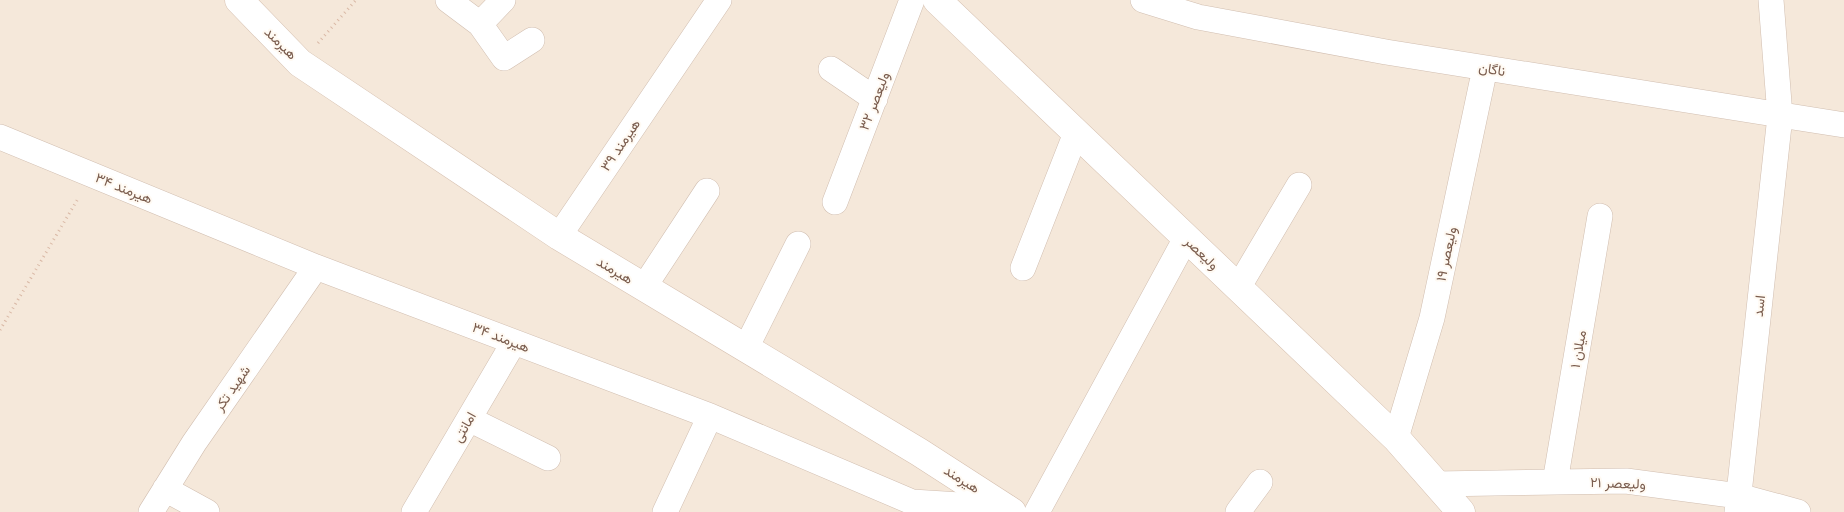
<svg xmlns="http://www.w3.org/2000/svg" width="1844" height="512" viewBox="0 0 1844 512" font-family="'Fira Sans',Vazirmatn,sans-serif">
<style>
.residential{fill:#f5e8da}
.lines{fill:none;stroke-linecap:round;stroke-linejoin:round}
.street-casing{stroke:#d1beb0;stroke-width:26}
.secondary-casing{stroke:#d6c0b0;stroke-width:29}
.path{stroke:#d9b8a5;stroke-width:3;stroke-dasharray:1 4;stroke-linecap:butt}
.street{stroke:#fff;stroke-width:25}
.secondary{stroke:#fff;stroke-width:28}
.labels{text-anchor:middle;stroke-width:4;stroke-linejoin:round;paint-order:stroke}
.street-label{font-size:14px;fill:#7a5c4d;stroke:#fffaf3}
</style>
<rect width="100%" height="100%" fill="#fdf6ec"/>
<!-- residential -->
<path class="residential" d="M0 0H1844V512H0Z"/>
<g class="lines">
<!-- street casing -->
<g class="street-casing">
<path id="street" d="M448 0 480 24 504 58 532 40
M1143 0 1198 17 1386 52 1844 125
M480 24 503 0
M831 69 875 99
M0 137 316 267 710 416 912 502 1008 508
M835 202 912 0
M559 236 719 0
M1023 268 1076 133
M644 287 707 191
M1238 288 1299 185
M746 348 798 244
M469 419 548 458
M1396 438 1432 318 1485 68
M1555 482 1600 216
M1436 484 1626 481 1739 496 1798 512
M165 489 207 512
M151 512 194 443 316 267
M414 512 514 342
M665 512 710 416
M1037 512 1186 238
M1238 512 1260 482
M1737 512 1780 116 1771 0"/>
</g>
<!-- secondary casing -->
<g class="secondary-casing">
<path id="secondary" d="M239 0 300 63 559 236 919 452 1012 512
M937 0 1396 438 1461 512"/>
</g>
<!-- path -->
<path class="path" d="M318 43 356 0
M0 330 79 197"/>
<!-- street -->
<use href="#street" class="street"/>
<!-- secondary -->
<use href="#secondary" class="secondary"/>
</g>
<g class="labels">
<!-- street labels -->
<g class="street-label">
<text transform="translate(281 43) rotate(45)" y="5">هیرمند</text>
<text transform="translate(1492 69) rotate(9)" y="5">ناگان</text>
<text transform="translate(874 101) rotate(-69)" y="5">ولیعصر ۳۲</text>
<text transform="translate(620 145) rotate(-56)" y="5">هیرمند ۳۹</text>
<text transform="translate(124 188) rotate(22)" y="5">هیرمند ۳۴</text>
<text transform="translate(1202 253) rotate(44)" y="5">ولیعصر</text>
<text transform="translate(1446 254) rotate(-78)" y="5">ولیعصر ۱۹</text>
<text transform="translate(615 270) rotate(31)" y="5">هیرمند</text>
<text transform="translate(1759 306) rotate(-84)" y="5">اسد</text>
<text transform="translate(501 337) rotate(21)" y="5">هیرمند ۳۴</text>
<text transform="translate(1578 349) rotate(-80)" y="5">میلان ۱</text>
<text transform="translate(232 388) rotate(-55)" y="5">شهید تکر</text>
<text transform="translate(464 427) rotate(-60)" y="5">امانتی</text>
<text transform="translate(962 479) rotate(32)" y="5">هیرمند</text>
<text transform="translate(1618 483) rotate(2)" y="5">ولیعصر ۲۱</text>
</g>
</g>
</svg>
